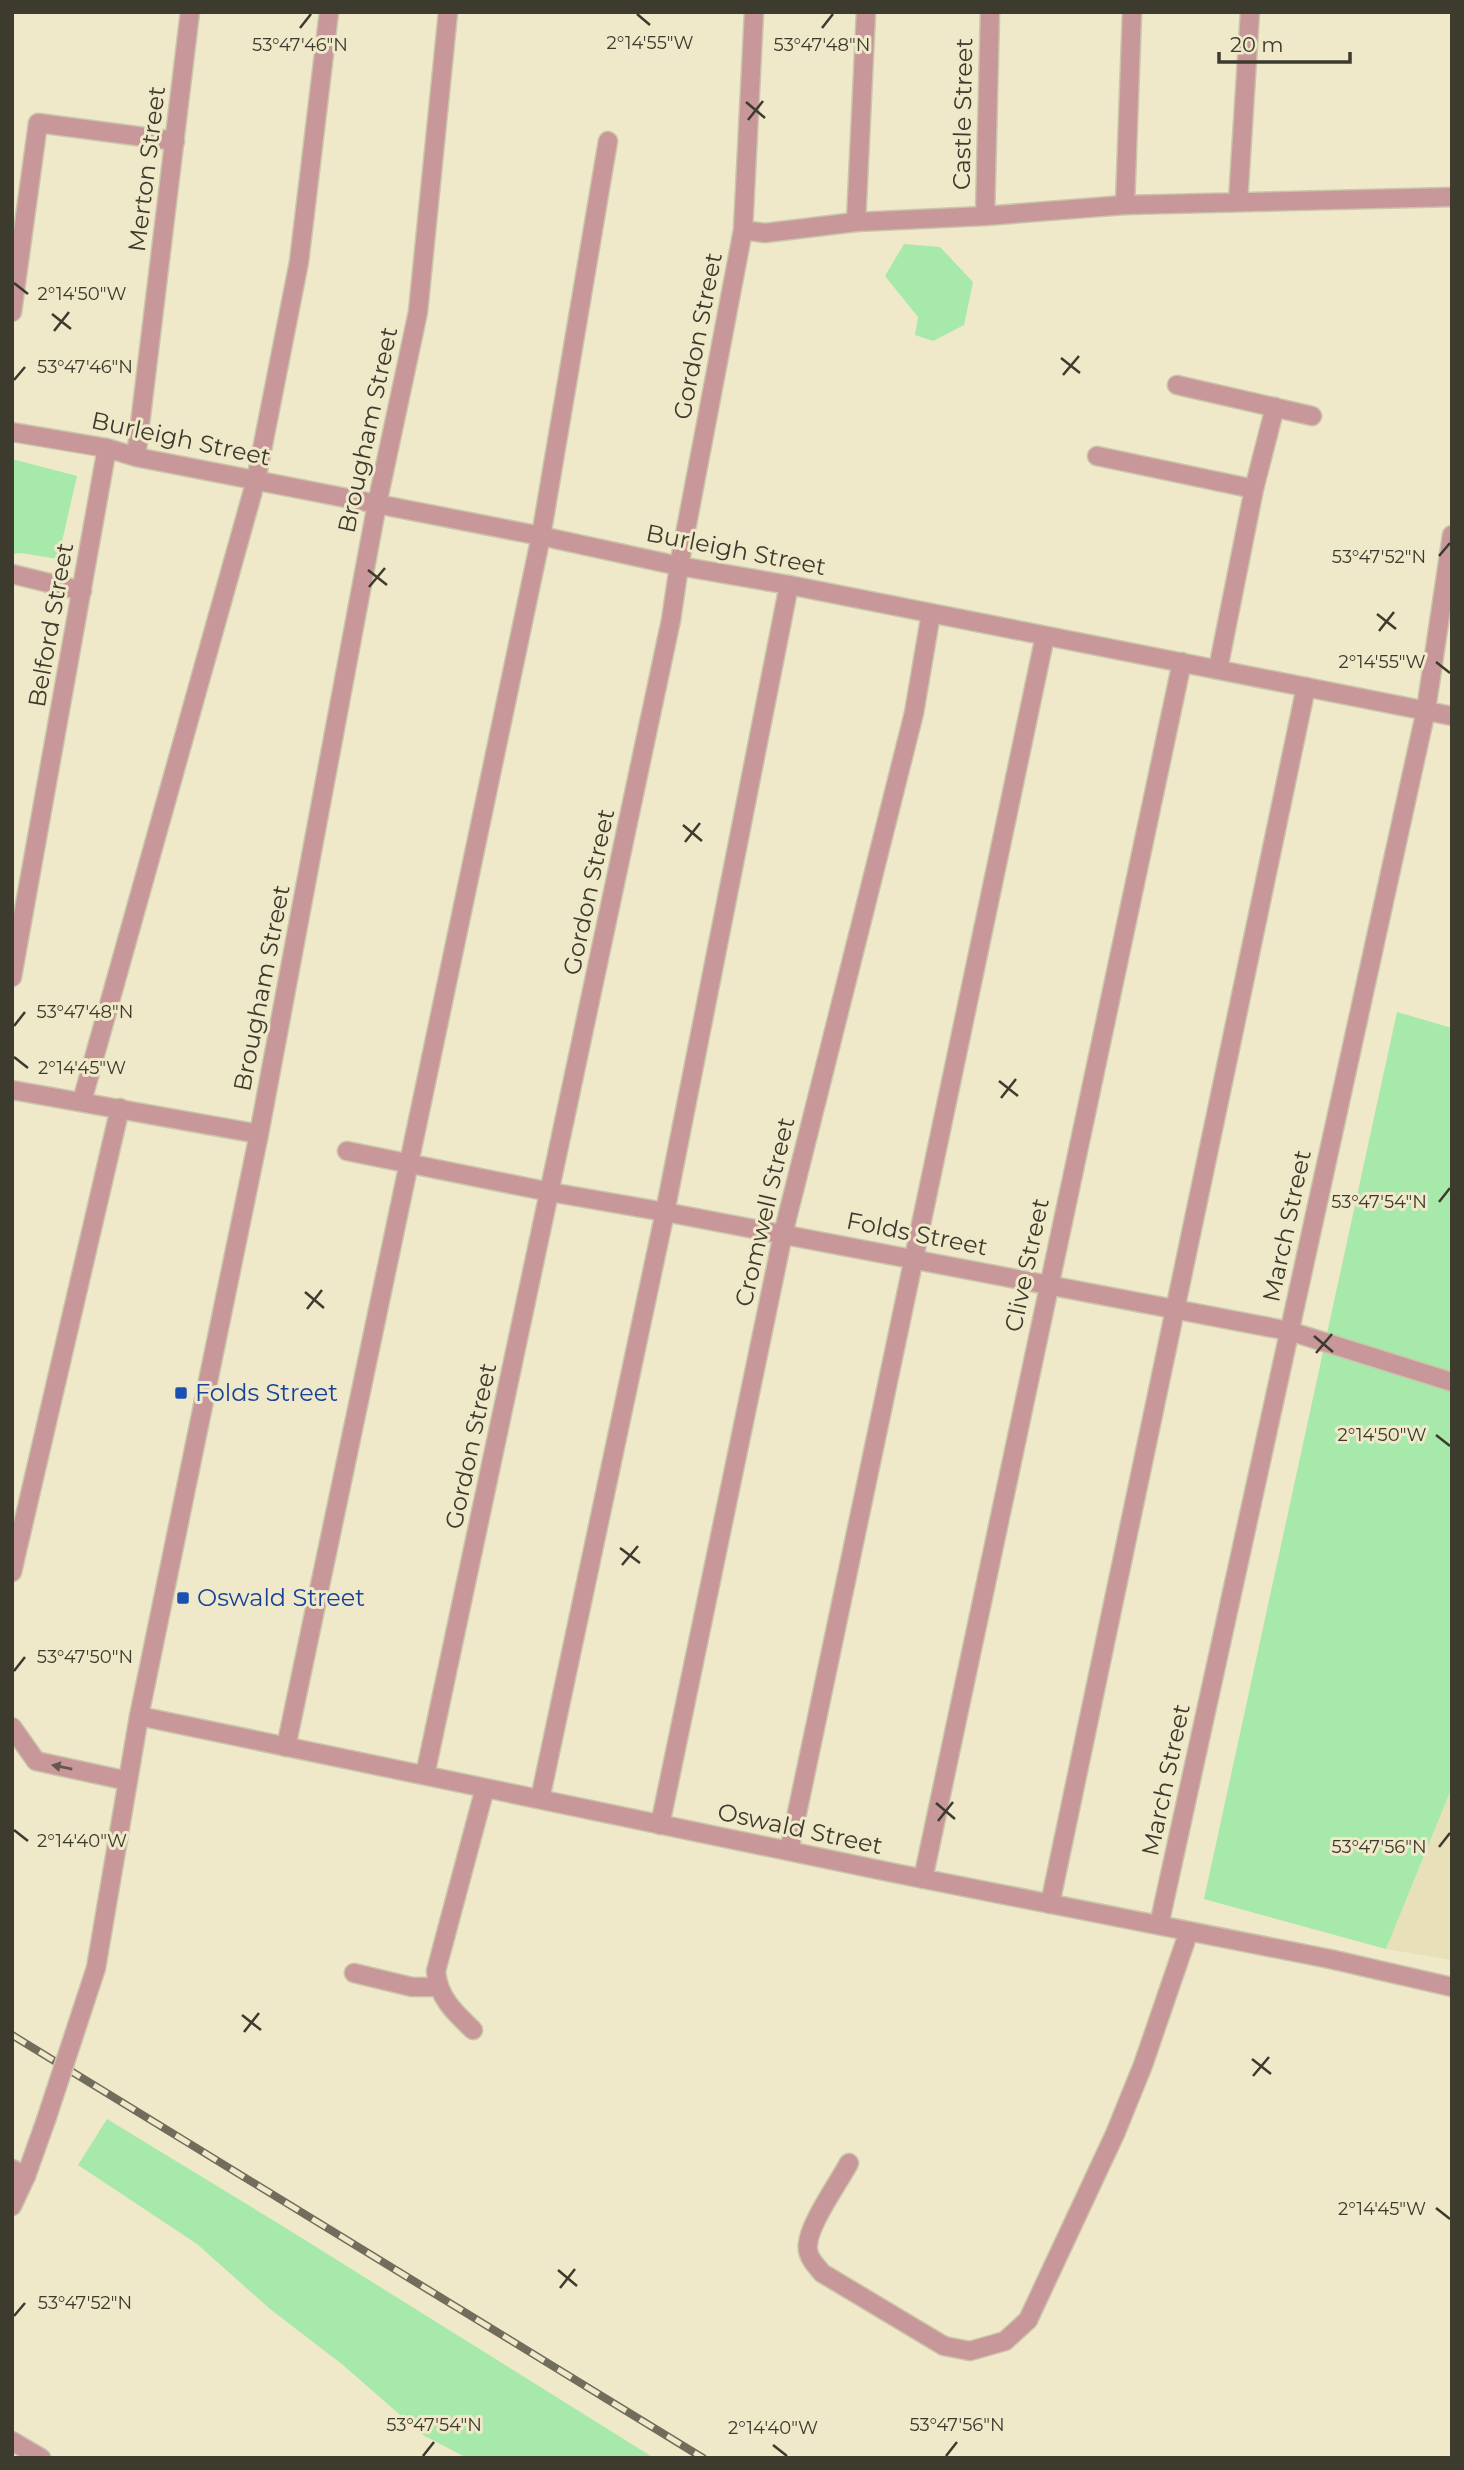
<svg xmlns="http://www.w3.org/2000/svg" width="1464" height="2470" viewBox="0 0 1464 2470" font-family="Montserrat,sans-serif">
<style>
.built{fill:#e8e0b9}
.green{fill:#a7e9aa}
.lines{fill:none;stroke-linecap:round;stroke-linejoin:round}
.service-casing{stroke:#cbc5aa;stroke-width:21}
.minor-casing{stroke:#cbc5aa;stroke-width:21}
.service{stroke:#c79799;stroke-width:18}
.minor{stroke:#c79799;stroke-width:18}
.rail-casing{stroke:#716c5b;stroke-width:8}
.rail{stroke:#efe8c9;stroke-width:5;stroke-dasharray:16;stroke-linecap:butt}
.minor-bridge-casing{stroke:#cbc5aa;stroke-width:21;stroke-linecap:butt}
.minor-bridge{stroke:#c79799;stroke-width:18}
.oneway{fill:#66564e}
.ticks{fill:none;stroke:#3d3a2e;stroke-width:2.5}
.transit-dot{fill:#1a4fb4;stroke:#efe8c9;stroke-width:2.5}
.labels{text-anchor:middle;stroke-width:6;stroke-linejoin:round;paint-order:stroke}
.street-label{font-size:24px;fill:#3d3a2e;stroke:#efe8c9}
.transit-label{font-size:24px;fill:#164399;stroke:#efe8c9;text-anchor:start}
.ticks-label{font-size:18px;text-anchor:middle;fill:#3d3a2e;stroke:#efe8c9;stroke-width:6;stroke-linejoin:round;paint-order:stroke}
</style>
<rect width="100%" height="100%" fill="#efe8c9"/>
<!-- built -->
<path class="built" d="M1452 1787V1960L1386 1949Z"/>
<!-- green -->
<path class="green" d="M904 244 940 247 973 282 964 325 933 341 915 335 918 317 885 276Z
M12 459 77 476 58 559 21 553 12 554Z
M1397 1012 1452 1028V1787L1386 1949 1204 1899Z
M107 2119 289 2230 654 2458H467L423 2435 343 2365 270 2309 197 2244 78 2165Z"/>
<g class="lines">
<!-- service casing -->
<g class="service-casing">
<path id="service" d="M1125 205 1132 12
M856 222 866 12
M12 312 38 123 175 141
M12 574 82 591
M82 1101 256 480 299 262 329 12
M12 1572 120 1108
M286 1747 541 536 608 141
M540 1799 665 1212 789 585
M789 1851 1045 636
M1050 1904 1306 687
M849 2163C839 2182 809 2224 808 2244 806 2256 815 2264 822 2273L944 2346 970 2351 1005 2341 1028 2320
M12 2169 26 2176
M12 2441 41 2458"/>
</g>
<!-- minor casing -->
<g class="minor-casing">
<path id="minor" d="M1238 202 1250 12
M985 216 990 12
M743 230 765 233 856 222 985 216 1125 205 1452 197
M1177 385 1312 416
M12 432 107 448 136 457 541 536 679 566 789 585 1452 716
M1097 456 1254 489
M136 457 190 12
M1218 669 1254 489 1275 407
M12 977 107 448
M12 1090 259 1134
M347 1151 550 1192 665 1212 1289 1331 1452 1382
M139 1716 894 1873 1330 1959 1452 1987
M12 1727 36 1761 128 1781
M425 1775 671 620 679 566 743 230 754 12
M660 1825 783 1234 914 713 931 613
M923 1879 1182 662
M1159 1925 1426 710 1452 535
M96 1968 139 1716 259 1134 377 504 418 312 448 12
M354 1973 412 1987H438
M473 2030C454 2012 438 1997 436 1971L485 1788
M12 2206 26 2176 46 2120
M1028 2320 1115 2134 1143 2065 1189 1931"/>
</g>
<!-- service -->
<use href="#service" class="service"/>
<!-- minor -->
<use href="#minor" class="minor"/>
<!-- rail casing -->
<g class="rail-casing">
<path id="rail" d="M12 2035 703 2458"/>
</g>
<!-- rail -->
<use href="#rail" class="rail"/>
<!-- minor-bridge casing -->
<g class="minor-bridge-casing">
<path id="minor-bridge" d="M46 2120 96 1968"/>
</g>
<!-- minor-bridge -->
<use href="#minor-bridge" class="minor-bridge"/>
</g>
<!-- one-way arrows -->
<defs><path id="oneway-solid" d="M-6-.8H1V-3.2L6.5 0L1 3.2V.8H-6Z" transform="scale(1.75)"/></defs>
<use class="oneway" href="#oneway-solid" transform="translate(62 1767) rotate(-168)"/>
<!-- ticks -->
<path class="ticks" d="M637 14 650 25M300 28 311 14M822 28 833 14M746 102 765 118M748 120 763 101M14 283 28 294M52 314 71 329M54 331 69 312M1061 358 1080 373M1063 375 1079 356M14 380 25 367M1439 556 1450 543M368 570 387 585M369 587 385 568M1377 614 1396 629M1379 631 1394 612M1436 662 1450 673M683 825 702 841M685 842 700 823M14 1026 25 1012M14 1057 28 1068M999 1081 1018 1096M1001 1098 1016 1079M1439 1202 1450 1188M305 1292 324 1308M307 1309 322 1290M1314 1336 1333 1352M1316 1353 1332 1334M1436 1435 1450 1446M620 1548 640 1563M622 1565 638 1546M14 1671 25 1657M936 1803 955 1819M938 1821 953 1802M14 1830 28 1841M1439 1847 1450 1833M242 2015 261 2030M244 2032 259 2013M1252 2059 1271 2074M1253 2076 1269 2057M1436 2208 1450 2219M558 2270 577 2286M560 2288 575 2269M14 2316 25 2303M773 2445 787 2456M423 2456 434 2442M946 2456 957 2442"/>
<!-- markers -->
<g class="transit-dot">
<rect x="174" y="1386" width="14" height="14" rx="3.5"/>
<rect x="176" y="1591" width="14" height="14" rx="3.5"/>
</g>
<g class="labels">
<!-- street labels -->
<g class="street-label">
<text transform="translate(963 114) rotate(-89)" y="8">Castle Street</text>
<text transform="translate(147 169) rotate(-83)" y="8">Merton Street</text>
<text transform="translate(698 336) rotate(-79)" y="8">Gordon Street</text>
<text transform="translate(368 430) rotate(-78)" y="8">Brougham Street</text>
<text transform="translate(181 439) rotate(12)" y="8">Burleigh Street</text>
<text transform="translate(736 550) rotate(11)" y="8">Burleigh Street</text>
<text transform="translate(51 625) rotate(-80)" y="8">Belford Street</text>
<text transform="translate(589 892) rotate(-78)" y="8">Gordon Street</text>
<text transform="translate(262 988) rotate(-79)" y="8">Brougham Street</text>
<text transform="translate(765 1212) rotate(-77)" y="8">Cromwell Street</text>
<text transform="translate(1287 1226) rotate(-78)" y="8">March Street</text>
<text transform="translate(917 1234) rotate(11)" y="8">Folds Street</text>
<text transform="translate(1027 1265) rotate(-78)" y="8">Clive Street</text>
<text transform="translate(471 1446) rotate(-78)" y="8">Gordon Street</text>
<text transform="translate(1166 1780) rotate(-78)" y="8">March Street</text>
<text transform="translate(800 1829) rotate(12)" y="8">Oswald Street</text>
</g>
<!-- transit labels -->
<g class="transit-label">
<text x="195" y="1401">Folds Street</text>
<text x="197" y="1606">Oswald Street</text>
</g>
</g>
<g class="ticks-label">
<text x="650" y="49">2°14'55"W</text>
<text x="300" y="51">53°47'46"N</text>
<text x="822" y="51">53°47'48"N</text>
<text x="82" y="300">2°14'50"W</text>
<text x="85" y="373">53°47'46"N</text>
<text x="1379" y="563">53°47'52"N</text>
<text x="1382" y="668">2°14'55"W</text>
<text x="85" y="1018">53°47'48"N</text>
<text x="82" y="1074">2°14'45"W</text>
<text x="1379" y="1208">53°47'54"N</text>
<text x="1382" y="1441">2°14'50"W</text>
<text x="85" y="1663">53°47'50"N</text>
<text x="82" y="1847">2°14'40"W</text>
<text x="1379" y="1853">53°47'56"N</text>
<text x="1382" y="2215">2°14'45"W</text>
<text x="85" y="2309">53°47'52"N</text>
<text x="434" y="2431">53°47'54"N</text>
<text x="957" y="2431">53°47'56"N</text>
<text x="773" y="2434">2°14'40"W</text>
</g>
<!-- border -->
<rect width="1464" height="2470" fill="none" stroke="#3d3a2e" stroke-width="28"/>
<!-- scale -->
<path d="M1219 52v10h131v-10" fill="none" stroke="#3d3a2e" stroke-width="3.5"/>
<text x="1230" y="52" font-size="21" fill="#3d3a2e" stroke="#efe8c9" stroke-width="5" paint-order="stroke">20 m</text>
</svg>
